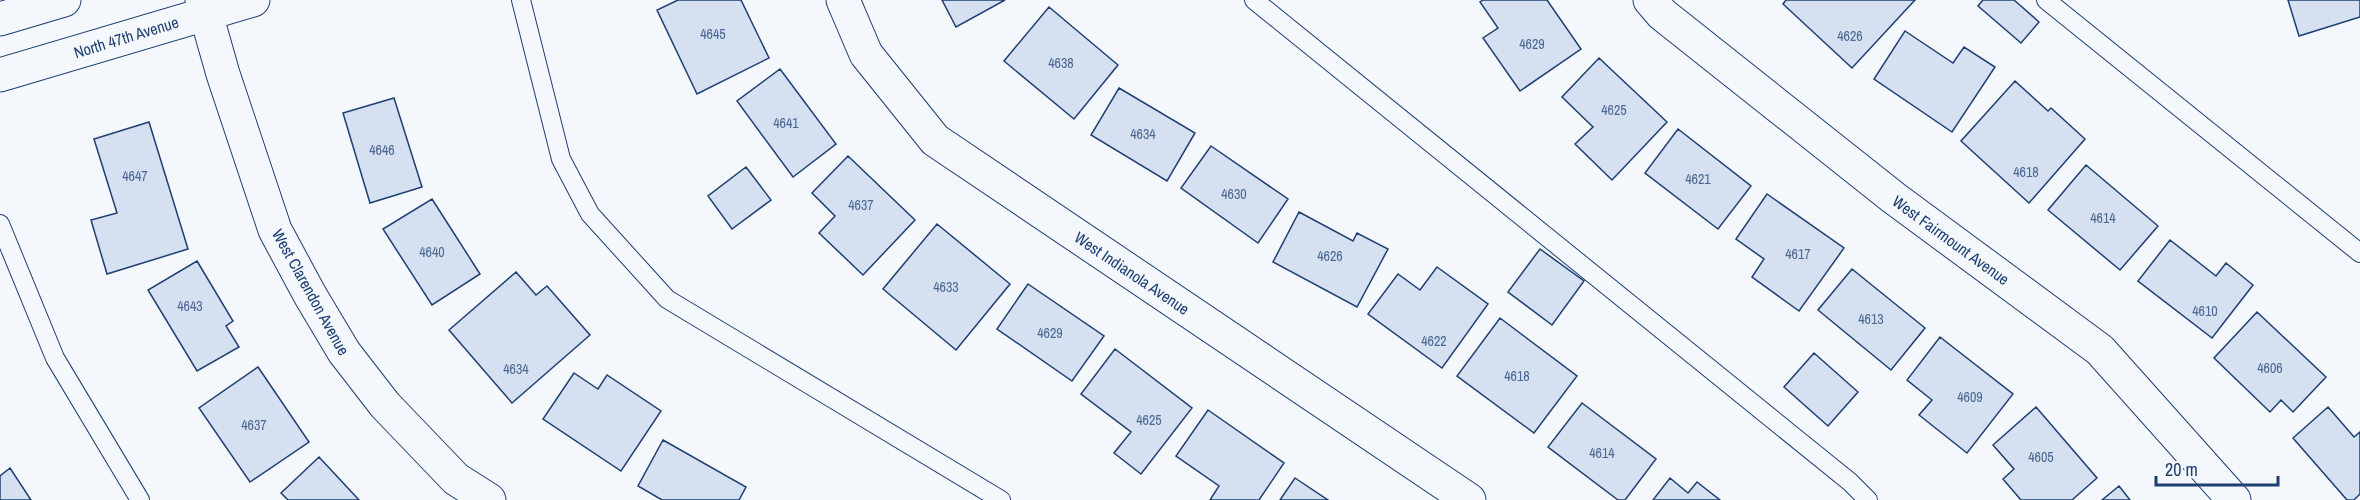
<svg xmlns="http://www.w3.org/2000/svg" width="2360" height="500" viewBox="0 0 2360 500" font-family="'Archivo Narrow',sans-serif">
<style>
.building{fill:#d5e0f0;stroke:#1d3f73;stroke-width:1.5}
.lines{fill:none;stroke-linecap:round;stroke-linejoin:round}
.lane-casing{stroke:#1d3f73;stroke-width:20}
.street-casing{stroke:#1d3f73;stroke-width:35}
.secondary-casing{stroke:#1d3f73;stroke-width:35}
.lane{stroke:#f4f7fb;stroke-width:18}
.street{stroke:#f4f7fb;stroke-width:33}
.secondary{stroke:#f4f7fb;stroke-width:33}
.labels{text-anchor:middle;stroke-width:4.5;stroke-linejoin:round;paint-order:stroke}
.number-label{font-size:14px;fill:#4b6792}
.street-label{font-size:16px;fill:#1d3f73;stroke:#f4f7fb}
</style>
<rect width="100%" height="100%" fill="#f4f7fb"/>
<!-- building -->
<path class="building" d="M678 0H741L769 58 697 94 657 10Z
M942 0H1005L956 27Z
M1483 0H1547L1581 49 1520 91 1483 38 1498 28 1480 2Z
M1786 0H1915L1852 68 1783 4Z
M1983 0H2014L2039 22 2021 43 1978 6Z
M2288 0H2360V17L2299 36Z
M1049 7 1118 65 1074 119 1004 61Z
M1905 31 1953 63 1964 47 1995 67 1952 132 1874 79Z
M1599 58 1667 122 1612 180 1575 144 1593 127 1562 97Z
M780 69 836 144 793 177 737 101Z
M2015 81 2048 111 2051 108 2085 139 2029 203 1961 141Z
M1119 88 1195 133 1167 181 1091 135Z
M394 98 422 187 370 203 343 113Z
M149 122 188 249 107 274 91 220 117 213 94 139Z
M1678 129 1751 186 1718 229 1645 173Z
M1211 146 1288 199 1258 243 1181 188Z
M848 156 915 220 863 275 819 233 835 216 812 193Z
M2086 165 2158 226 2120 270 2048 210Z
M746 167 771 200 732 229 708 196Z
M1767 194 1844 248 1799 311 1752 277 1764 259 1736 239Z
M432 199 480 274 432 305 383 229Z
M1299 212 1353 241 1357 233 1388 249 1357 307 1273 262Z
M937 224 1010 284 956 350 883 289Z
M2170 240 2216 276 2226 263 2253 285 2212 338 2138 281Z
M1540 249 1584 281 1552 325 1508 292Z
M197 261 233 321 226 326 239 347 197 371 148 290Z
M1437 267 1488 304 1442 368 1368 314 1398 274 1420 290Z
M1852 269 1925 328 1891 370 1818 310Z
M516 272 536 295 547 286 590 335 512 403 449 330Z
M1028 284 1104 336 1072 381 997 329Z
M2257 312 2326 377 2293 412 2281 400 2270 412 2214 358Z
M1500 318 1577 376 1534 433 1457 376Z
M1940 337 2013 394 1967 453 1919 415 1932 400 1907 380Z
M1115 349 1192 408 1141 474 1114 453 1131 432 1081 394Z
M1814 353 1858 392 1828 426 1784 387Z
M258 367 309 442 250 482 199 408Z
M574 373 598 389 607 375 661 411 621 471 543 419Z
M1582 403 1656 459 1625 500H1618L1548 447Z
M2036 407 2097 478 2072 500H2021L2003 479 2014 469 1993 445Z
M2328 407 2354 437 2360 432V494L2354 500H2347L2293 438Z
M1208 410 1284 463 1259 500H1210L1219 486 1176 456Z
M663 440 746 487 739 500H662L638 486Z
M319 457 359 500H288L281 493Z
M10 468 31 500H0V476Z
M1295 478 1328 500H1280Z
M1670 478 1688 493 1697 482 1720 500H1653Z
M2119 486 2130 500H2102Z"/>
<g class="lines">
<!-- lane casing -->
<g class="lane-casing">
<path id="lane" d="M521 0 561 159 590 214 667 299 1001 500
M1254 0 1850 482 1868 500
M2046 0 2360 253
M0 224 55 358 140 500"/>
</g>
<!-- street casing -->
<g class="street-casing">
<path id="street" d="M202 0 223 74 275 230 310 295 344 352 385 405 456 479 489 500
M843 0 866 54 935 140 1469 500
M1650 0 1662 14 1894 198 2100 350 2234 500"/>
</g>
<!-- secondary casing -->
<g class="secondary-casing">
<path id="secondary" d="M0 19 64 0
M0 75 253 0"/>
</g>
<!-- lane -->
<use href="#lane" class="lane"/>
<!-- street -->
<use href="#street" class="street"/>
<!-- secondary -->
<use href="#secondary" class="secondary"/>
</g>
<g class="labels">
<!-- number labels -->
<g class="number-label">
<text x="713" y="39">4645</text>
<text x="1850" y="41">4626</text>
<text x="1532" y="49">4629</text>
<text x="1061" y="68">4638</text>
<text x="1614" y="115">4625</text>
<text x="786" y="128">4641</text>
<text x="1143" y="139">4634</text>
<text x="382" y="155">4646</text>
<text x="2026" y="177">4618</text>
<text x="135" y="181">4647</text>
<text x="1698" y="184">4621</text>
<text x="1234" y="199">4630</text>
<text x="861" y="210">4637</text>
<text x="2103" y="223">4614</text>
<text x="432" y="257">4640</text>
<text x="1798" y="259">4617</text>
<text x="1330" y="261">4626</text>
<text x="946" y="292">4633</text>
<text x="190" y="311">4643</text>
<text x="2205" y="316">4610</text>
<text x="1871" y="324">4613</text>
<text x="1050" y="338">4629</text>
<text x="1434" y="346">4622</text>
<text x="2270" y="373">4606</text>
<text x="516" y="374">4634</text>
<text x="1517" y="381">4618</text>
<text x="1970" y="402">4609</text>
<text x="1149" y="425">4625</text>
<text x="254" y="430">4637</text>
<text x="1602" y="458">4614</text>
<text x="2041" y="462">4605</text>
</g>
<!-- street labels -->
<g class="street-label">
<text transform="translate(126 37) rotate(-17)" y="6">North 47th Avenue</text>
<text transform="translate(1951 240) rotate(36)" y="6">West Fairmount Avenue</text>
<text transform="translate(1132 273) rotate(34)" y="6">West Indianola Avenue</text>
<text transform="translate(311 292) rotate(61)" y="6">West Clarendon Avenue</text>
</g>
</g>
<!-- scale -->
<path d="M2156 476v9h122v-9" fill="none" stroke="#1d3f73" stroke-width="3"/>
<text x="2165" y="476" font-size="18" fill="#1d3f73" stroke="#f4f7fb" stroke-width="4.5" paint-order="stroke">20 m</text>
</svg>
